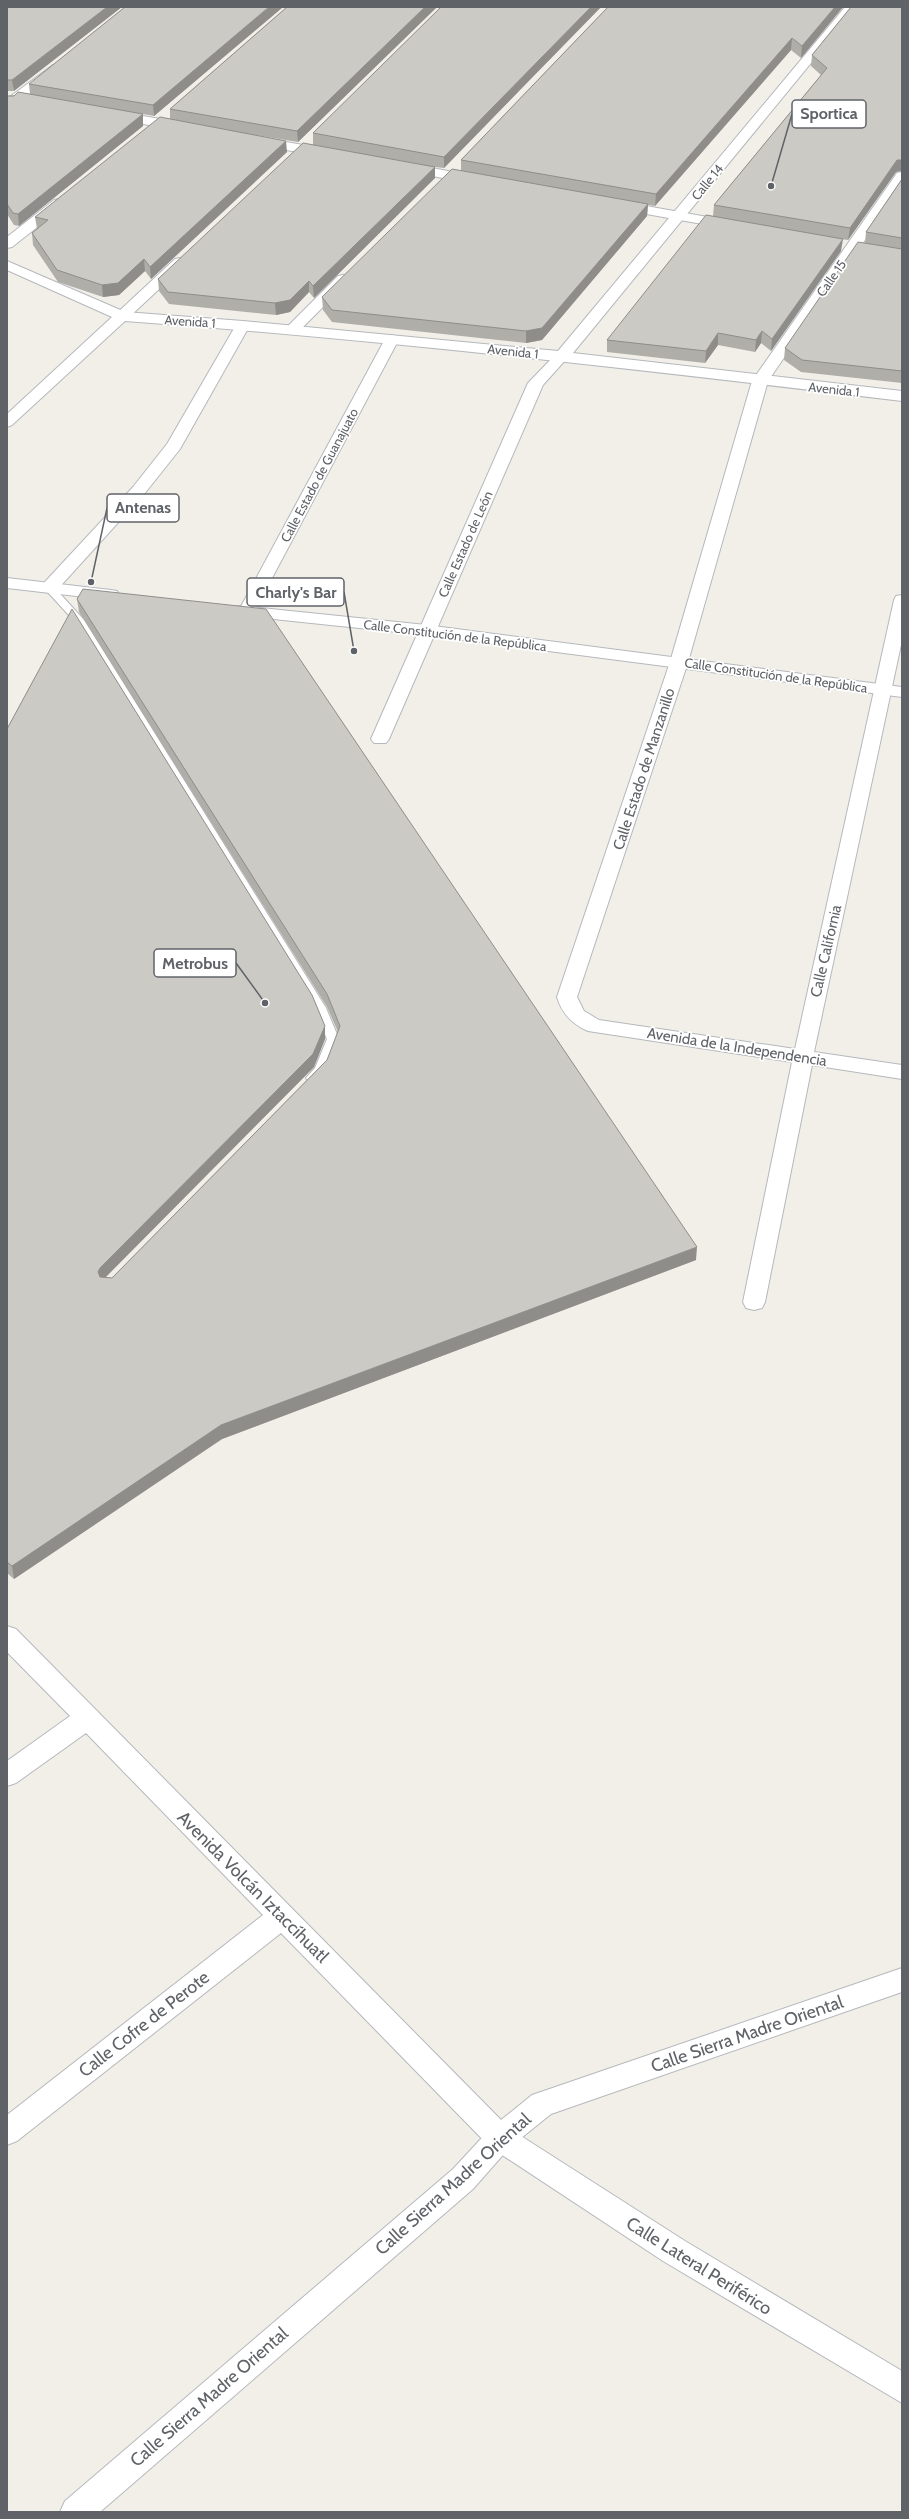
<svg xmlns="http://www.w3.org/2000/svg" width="909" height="2519" viewBox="0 0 909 2519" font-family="Cabin,sans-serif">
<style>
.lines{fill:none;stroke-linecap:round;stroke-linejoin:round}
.service-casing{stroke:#b5b8bc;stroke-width:2}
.minor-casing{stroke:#b5b8bc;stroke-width:2}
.tertiary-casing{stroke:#b5b8bc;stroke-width:2}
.service{fill:#fff;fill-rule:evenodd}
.minor{fill:#fff;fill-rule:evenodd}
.tertiary{fill:#fff;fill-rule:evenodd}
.wall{fill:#afaea9}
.shaded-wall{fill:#8f8d8a}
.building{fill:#cccac5;stroke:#8f8d8a}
.labels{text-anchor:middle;stroke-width:3.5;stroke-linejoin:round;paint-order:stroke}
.far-street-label{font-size:13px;fill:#5f6368;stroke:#fff}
.street-label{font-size:15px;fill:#5f6368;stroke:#fff}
.near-street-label{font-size:18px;fill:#5f6368;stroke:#fff}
.leader{fill:none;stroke:#5f6368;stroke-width:1.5}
.callout-dot{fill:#5f6368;stroke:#fff;stroke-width:1.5}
.callout{fill:#fff;stroke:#5f6368;stroke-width:1.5}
.callout-label{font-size:16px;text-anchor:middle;font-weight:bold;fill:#5f6368}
</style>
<rect width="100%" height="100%" fill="#f1efe8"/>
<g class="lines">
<!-- service casing -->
<g class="service-casing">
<path id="service" d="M49 585 53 586 84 620 326 1008 339 1039 328 1070 318 1081H308L306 1078 315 1068 327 1039 314 1008 75 622 44 588Z"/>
</g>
<!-- minor casing -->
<g class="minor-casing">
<path id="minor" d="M53 65 57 66 59 69 57 72 12 108 7 109V99Z
M114 111 183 123 190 127 183 131 109 118 107 115Z
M256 137 327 149 334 153 327 157 251 144 249 141Z
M406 163 474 176 481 180 474 184 401 170 399 167Z
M902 172V186L768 381 688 662 577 997 584 1011 599 1020 795 1049 894 600 896 596 902 595V640L814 1052 902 1065V1079L812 1065 765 1302 762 1308 754 1310 746 1308 743 1302 792 1062 588 1031C572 1024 562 1014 557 997L670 662 752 381 897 173Z
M59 199 66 203 64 206 12 247 7 248V237L54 200Z
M618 201 730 221 737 225 730 229 613 208 611 205 613 202Z
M180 258 185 259 187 262 185 265 127 319H117L115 316 117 313 175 259Z
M343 275 348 276 350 279 348 282 297 333H287L285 330 287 327 338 276Z
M243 321 250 325 180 449 145 493 55 592H43L41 588 43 584 133 487 167 444 236 325Z
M392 335 399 339 254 612 252 616H240L238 612 385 339Z
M562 352 569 356 543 385 389 739 386 743H374L371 739 528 383 557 353Z
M7 1626 16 1629 510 2129 685 2241 902 2371V2403L663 2261 490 2147 281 1933 17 2141 7 2145V2115L263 1915 86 1733 16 1783 7 1786V1761L70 1716 7 1652Z"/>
</g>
<!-- tertiary casing -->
<g class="tertiary-casing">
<path id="tertiary" d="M845 7H857L573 353 902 391V401C644 370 385 340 125 321L12 425 7 427V414L112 317 7 270V261L125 312 243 321 558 351Z
M7 578 111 590 117 591 119 595 117 599 111 600 7 588Z
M241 606 426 625 902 687V697L426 635 235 615 233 611 235 607Z
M902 1968V1992L551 2114 510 2147 473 2189 100 2512H60L65 2501 453 2169 490 2129 532 2095Z"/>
</g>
<!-- service -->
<use href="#service" class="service"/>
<!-- minor -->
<use href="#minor" class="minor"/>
<!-- tertiary -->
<use href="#tertiary" class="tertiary"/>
</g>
<!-- wall -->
<path class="wall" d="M7 7 14 91H7Z
M283 7 154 116 143 114V126L19 226 14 225 7 214V96L30 94 29 84Z
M287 7H437L298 142 249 134 287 152 151 279 145 271 119 295 103 297 58 282 33 245 32 233 37 229 35 217 170 119V109Z
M601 7 444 168 435 167V178L314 298 309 292 290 312 276 315 169 304 159 291 158 279 313 145V133Z
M608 7H843L801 58 791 50 655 206 648 205 647 216 542 340 526 343 332 322 323 310 322 297 461 171V160Z
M851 7 896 172 848 240 833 238 841 251 771 351 761 343 755 352 718 345 705 363 607 352V340L713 216 714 205 821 75 811 66 812 55Z
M902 179V383L801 372 784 360 785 348 865 243 866 232Z
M77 599 696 1260 222 1439 14 1579 7 1573V729L325 1039 314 1067 105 1277 112 1278 327 1060 338 1032 327 1007 79 612Z"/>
<!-- shaded-wall -->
<path class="shaded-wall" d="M107 7H122L14 91 12 80Z
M269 7H283L154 116 153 105Z
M425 7H437L298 142 297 131Z
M591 7H601L444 168V157Z
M835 7H843L801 58 802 46Z
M792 38 791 50 655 206 656 194Z
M143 114V126L19 226 18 214Z
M286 141 287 152 151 279 150 267Z
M897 160H902V171L896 172 848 240 850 228Z
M435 167V178L314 298 313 286Z
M648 204 647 216 542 340 526 343V331Z
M843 239 841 251 771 351 772 339Z
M144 259 145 271 119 295 103 297 102 285Z
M309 281V292L290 312 276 315 275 303Z
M762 331 761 343 755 352 756 340Z
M718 333V345L705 363 706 351Z
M325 1026V1039L314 1067 102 1281 100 1285 98 1272 100 1268Z
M697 1247 696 1260 222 1439 14 1579 12 1566 221 1425Z"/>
<!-- building -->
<path class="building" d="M7 7H107L12 80H7Z
M125 7H269L153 105 29 84Z
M287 7H425L297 131 170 109Z
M441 7H591L444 157 313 133Z
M608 7H835L802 46 792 38 656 194 461 160Z
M851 7H902V160H897L850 228 714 205 827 68 812 55Z
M18 92 143 114 18 214 13 213 7 204V96H14Z
M160 117 286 141 150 267 144 259 118 283 102 285 57 270 32 233 48 220 35 217Z
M303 143 435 167 313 286 309 281 290 300 275 303 168 292 158 279Z
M452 169 648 204 542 328 526 331 332 310 322 297Z
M902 179V238L866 232Z
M706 215 843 239 772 339 762 331 756 340 718 333 706 351 607 340Z
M858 242 902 249V371L802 360 785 348Z
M83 589 266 609 697 1247 221 1425 12 1566 7 1562V729L72 609 312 995 325 1026 313 1054 100 1268 98 1272 100 1277 112 1278 327 1060 340 1026 327 994 77 599Z"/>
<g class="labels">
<!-- far-street labels -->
<g class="far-street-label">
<text transform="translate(707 182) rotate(-51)" y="5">Calle 14</text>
<text transform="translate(831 278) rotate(-55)" y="5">Calle 15</text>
<text transform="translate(190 321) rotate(4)" y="5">Avenida 1</text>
<text transform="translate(513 351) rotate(6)" y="5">Avenida 1</text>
<text transform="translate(834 389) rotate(6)" y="5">Avenida 1</text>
<text transform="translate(319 475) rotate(-62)" y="5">Calle Estado de Guanajuato</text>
<text transform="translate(465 544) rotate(-66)" y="5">Calle Estado de León</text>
<text transform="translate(455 635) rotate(7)" y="5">Calle Constitución de la República</text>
<text transform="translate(776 675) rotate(8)" y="5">Calle Constitución de la República</text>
</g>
<!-- street labels -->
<g class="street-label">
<text transform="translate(644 769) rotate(-72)" y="5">Calle Estado de Manzanillo</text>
<text transform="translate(826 951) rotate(-77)" y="5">Calle California</text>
<text transform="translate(737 1047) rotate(9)" y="5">Avenida de la Independencia</text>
</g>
<!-- near-street labels -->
<g class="near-street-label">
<text transform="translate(253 1887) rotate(45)" y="6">Avenida Volcán Iztaccíhuatl</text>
<text transform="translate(144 2024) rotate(-38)" y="6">Calle Cofre de Perote</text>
<text transform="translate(747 2034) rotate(-19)" y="6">Calle Sierra Madre Oriental</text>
<text transform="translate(453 2184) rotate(-42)" y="6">Calle Sierra Madre Oriental</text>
<text transform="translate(699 2266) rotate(32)" y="6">Calle Lateral Periférico</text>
<text transform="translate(209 2397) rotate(-41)" y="6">Calle Sierra Madre Oriental</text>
</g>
</g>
<!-- callouts -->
<path class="leader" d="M771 186L792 114M91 582L107 508M354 651L344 592M265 1003L236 963"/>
<g class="callout-dot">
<circle cx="771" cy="186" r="4"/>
<circle cx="91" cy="582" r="4"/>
<circle cx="354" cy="651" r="4"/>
<circle cx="265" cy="1003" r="4"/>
</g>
<g class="callout">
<rect x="792" y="100" width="74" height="28" rx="4"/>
<rect x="107" y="494" width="72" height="28" rx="4"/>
<rect x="247" y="578" width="97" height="28" rx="4"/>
<rect x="154" y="949" width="82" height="28" rx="4"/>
</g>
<g class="callout-label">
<text x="829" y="119">Sportica</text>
<text x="143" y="513">Antenas</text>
<text x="296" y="598">Charly's Bar</text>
<text x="195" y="969">Metrobus</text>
</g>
<!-- border -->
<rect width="909" height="2519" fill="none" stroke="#5f6368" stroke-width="16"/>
</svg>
